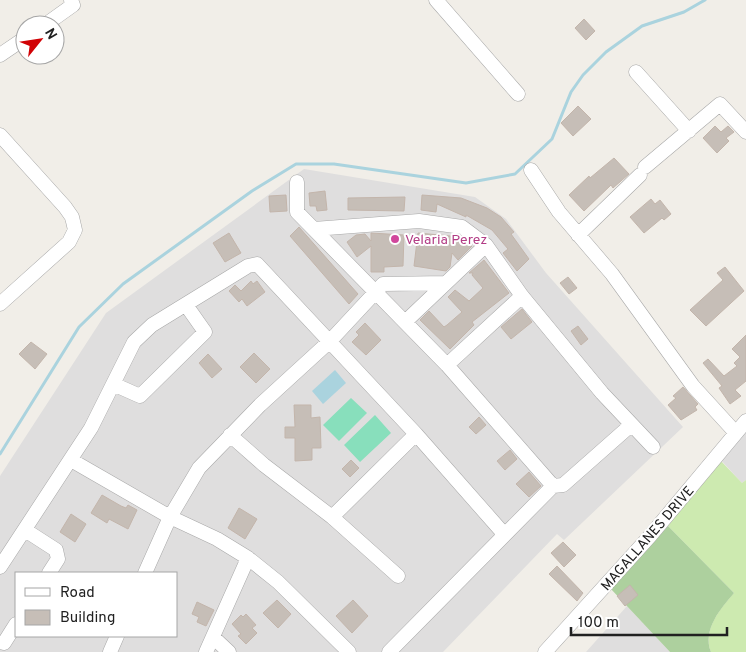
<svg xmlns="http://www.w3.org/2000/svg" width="746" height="652" viewBox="0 0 746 652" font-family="Overpass,sans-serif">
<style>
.residential{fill:#dfdede;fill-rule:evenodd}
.grass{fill:#cdeab0}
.forest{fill:#add09e}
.pitch{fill:#88dfbc}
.water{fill:#aad3de}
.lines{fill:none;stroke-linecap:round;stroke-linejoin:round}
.stream{stroke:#aad3de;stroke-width:3}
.building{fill:#c6beb7;stroke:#c3b5ab}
.minor-casing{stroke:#a8a8a8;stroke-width:15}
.minor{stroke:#fff;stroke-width:14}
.hotel-dot{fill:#d1479c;stroke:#fff;stroke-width:2}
.labels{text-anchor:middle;stroke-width:4;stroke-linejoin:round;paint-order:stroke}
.hotel-label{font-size:14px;fill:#b23c85;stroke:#fff;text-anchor:start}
.street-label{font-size:14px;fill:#212121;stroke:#fff}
</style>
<rect width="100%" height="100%" fill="#f1eee8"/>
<!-- residential -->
<path class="residential" d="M304 169 475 197 506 219 546 273 683 427 564 540 557 534 443 652H0V476L106 313ZM16 573H176V636H16Z
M746 430V480L742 483 720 459Z
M627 606 670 652H586Z"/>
<!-- grass -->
<path class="grass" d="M719 459 742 483 746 480V652H711C702 630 721 608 734 593L668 526Z"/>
<!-- forest -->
<path class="forest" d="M668 526 734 593C721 608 702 630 711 652H670L611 589Z"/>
<!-- pitch -->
<path class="pitch" d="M351 398 367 413 339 441 323 425Z
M375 415 391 433 360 462 344 445Z"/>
<!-- water -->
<path class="water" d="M335 370 346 383 323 404 312 391Z"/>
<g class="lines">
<!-- stream -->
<path class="stream" d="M0 454 79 327 123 284 252 191 296 164H334L466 183 515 174 552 139 571 92 583 75 606 52 642 26 684 12 705 0"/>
</g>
<!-- building -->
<path class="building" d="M584 19 595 31 586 40 575 28Z
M578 106 591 119 573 136 561 123Z
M715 126 721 132 728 126 734 132 726 138 729 141 717 153 703 138Z
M614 158 629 174 613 188 611 185 584 211 569 195 589 176 590 178Z
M325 191 327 210 317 211 316 206H310L309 193Z
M286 195 287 211 270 212 269 196Z
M422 195 461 198 487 208 501 217 514 232 511 234 529 259 517 271 503 253 508 249 492 230 466 215V217L437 204 436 212 421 210Z
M405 197 404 211 348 210V198Z
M651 199 655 204 660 200 671 214 664 220 662 218 644 233 630 217Z
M299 227 358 294 349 304 290 236Z
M229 233 241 253 225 262 213 243Z
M371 233 404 235 403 266 384 267V272H371V246L357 257 347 242 356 235 365 234 371 241Z
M418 233 461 237 472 246 458 260 452 253 450 267 446 271 414 266Z
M484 260 509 293 472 322 474 325 450 349 420 320 429 311 444 327 447 325 462 312 448 297 455 290 469 301 483 288 472 275 473 273H469Z
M725 267 744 291 706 326 690 310 723 280 717 273Z
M568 277 577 288 569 294 560 283Z
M251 281 253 284 257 281 265 292 247 306 242 299 239 302 229 291 235 285 241 291Z
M522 309 532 322 511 339 501 327Z
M365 323 381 340 366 355 352 342 359 335 356 332Z
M578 326 588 339 581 345 571 331Z
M746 335V381L735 390 741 396 730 404 719 388 722 386 703 363 708 359 724 376 737 366 734 363 740 357 732 349Z
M31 342 47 354 35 369 19 354Z
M254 353 270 369 256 383 240 367Z
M208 354 222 369 212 378 199 363Z
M683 387 698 404 695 407 697 410 681 420 668 405 676 398 673 396Z
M294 405H311V418L320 417 321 448H312V460L295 461V438H285V427H295Z
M479 417 486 425 476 434 469 427Z
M510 450 517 459 505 470 497 461Z
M351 460 359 468 350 477 342 469Z
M529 472 541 486 529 497 516 484Z
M102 495 121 506 126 508 128 505 137 510 128 529 109 519 107 523 91 513Z
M239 508 257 519 245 539 228 528Z
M71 514 86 524 75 542 60 532Z
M563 542 576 555 564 567 551 553Z
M557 566 583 593 577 601 549 574Z
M630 585 638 595 625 606 617 596Z
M277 600 291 614 278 628 263 613Z
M353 600 368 616 352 633 336 616Z
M197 602 214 610 206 626 197 622 199 617 192 614Z
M246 614 256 625 252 628 257 633 246 644 238 636 241 634 232 624 241 615 243 617Z"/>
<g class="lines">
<!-- minor casing -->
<g class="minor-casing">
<path id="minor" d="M436 0 518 94
M45 25 73 5 71 0
M0 55 25 38
M636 72 689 131
M0 135 65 207 72 217 75 230 69 242 0 304
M645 167 720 104 746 132
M531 170 559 212 612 274 693 386 735 432
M297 182V212L447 365 553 486
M314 229 419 221 462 227 486 245 522 296 602 393 653 447
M578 235 640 175
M405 322 486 245
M447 365 522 296
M113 384 140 396 205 332 186 305
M230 435 264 465 332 517 398 576
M71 460 170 517 217 539 248 558 278 582 349 652
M332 517 416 434
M25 530 56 550 58 559 49 573
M0 567 91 428 134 342 152 325 248 266 257 264 416 434 504 534
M145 573 170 517 199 468 260 405 330 341 383 284 446 283
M213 637 229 652
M4 643 16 624
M110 652 117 636
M206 652 248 558
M389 652 553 486 563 485 631 425
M545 652 650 536 746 421"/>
</g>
<!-- minor -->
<use href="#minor" class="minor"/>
</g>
<!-- markers -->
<circle class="hotel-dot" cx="395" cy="239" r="5"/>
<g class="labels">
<!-- hotel labels -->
<g class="hotel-label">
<text x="405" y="244">Velaria Perez</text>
</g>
<!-- street labels -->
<g class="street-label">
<text transform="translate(647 538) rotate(-49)" y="5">MAGALLANES DRIVE</text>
</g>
</g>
<!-- legend -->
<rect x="15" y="572" width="162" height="65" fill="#ffffff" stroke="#a6a6a6"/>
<rect x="25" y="588" width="25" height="8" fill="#ffffff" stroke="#a6a6a6"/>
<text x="60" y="597" font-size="15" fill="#212121">Road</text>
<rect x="25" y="610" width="25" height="15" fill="#c6beb7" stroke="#a6a6a6"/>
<text x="60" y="622" font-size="15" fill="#212121">Building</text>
<!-- north arrow -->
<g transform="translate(40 40) rotate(60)"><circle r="24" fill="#ffffff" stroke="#a6a6a6"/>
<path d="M0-4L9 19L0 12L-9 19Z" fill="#d10205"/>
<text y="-8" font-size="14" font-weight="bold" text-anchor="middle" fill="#212121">N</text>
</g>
<!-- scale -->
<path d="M571 627v8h156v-8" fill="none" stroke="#212121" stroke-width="2.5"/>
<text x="578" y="627" font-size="15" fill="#212121" stroke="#ffffff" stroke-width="4" paint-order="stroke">100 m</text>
</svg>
